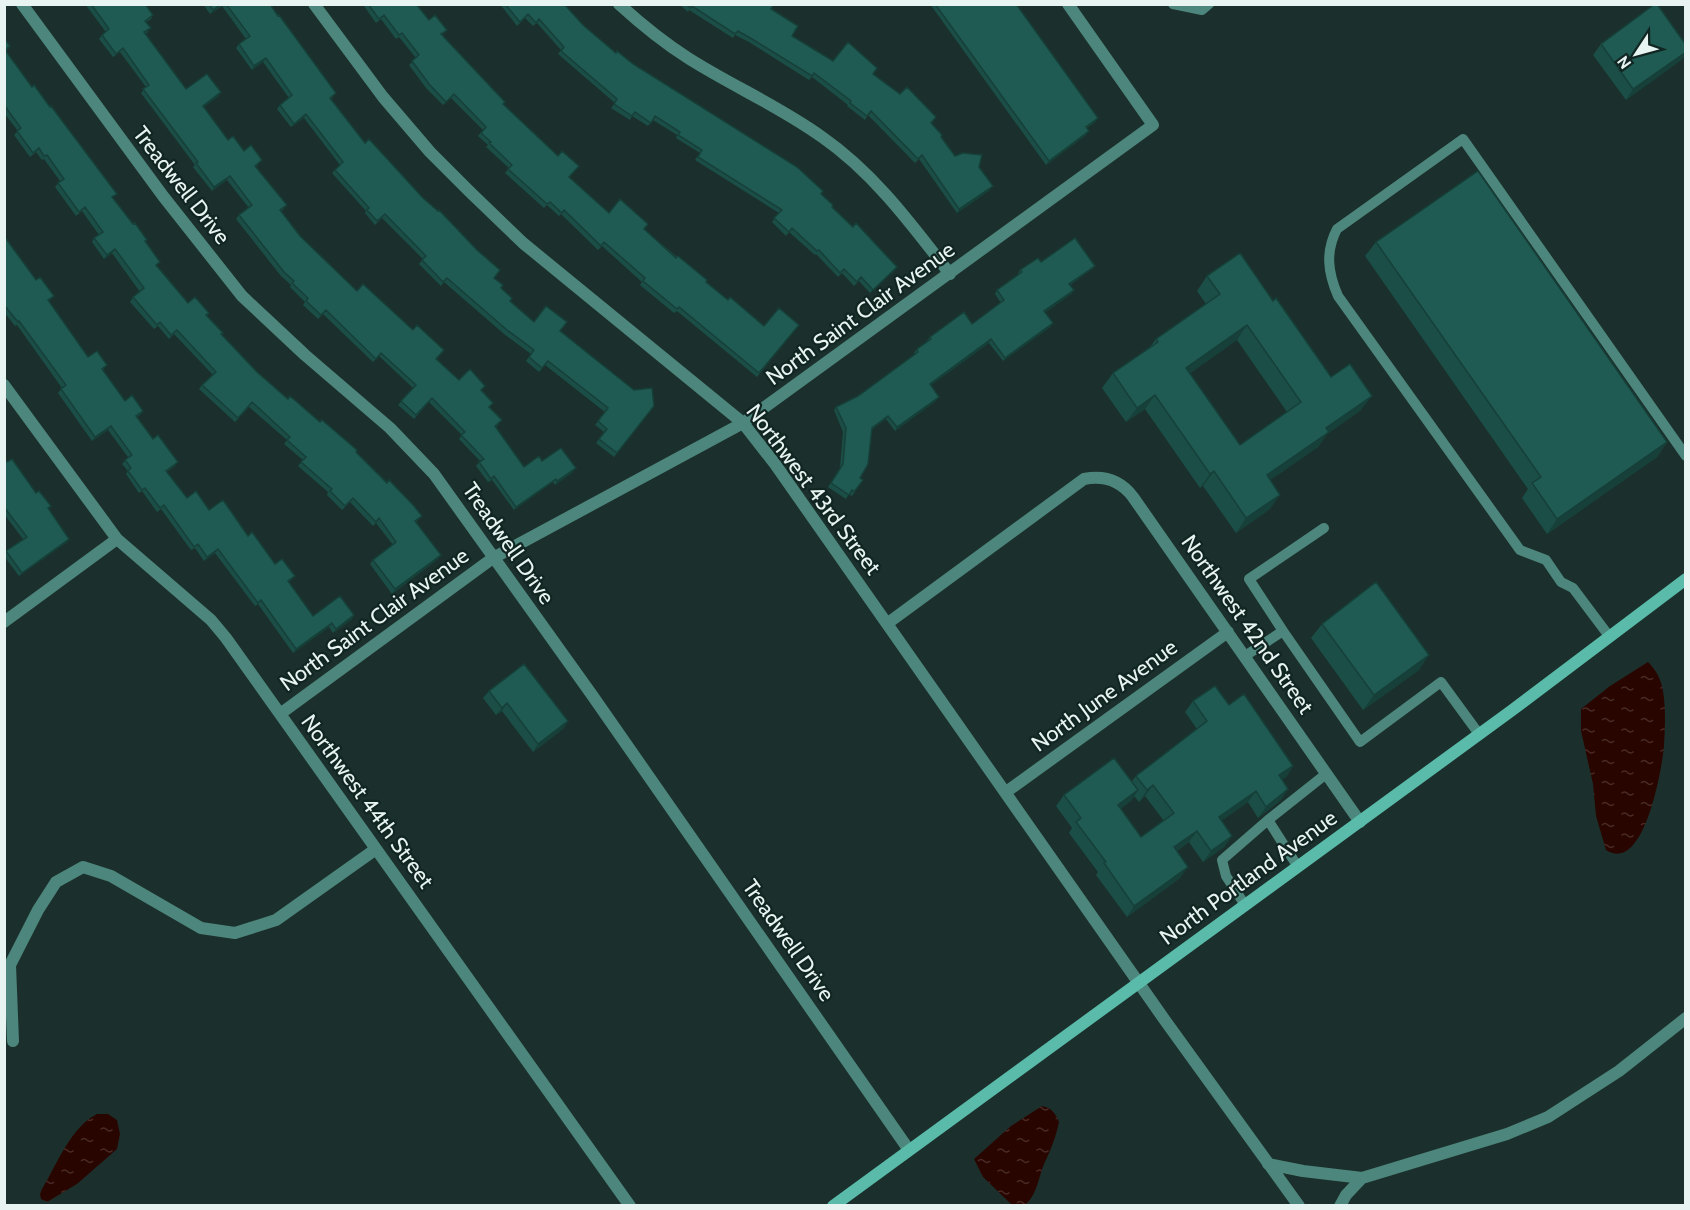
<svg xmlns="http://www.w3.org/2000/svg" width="1690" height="1210" viewBox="0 0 1690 1210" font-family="Cabin,sans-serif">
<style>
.water{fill:url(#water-ripples)}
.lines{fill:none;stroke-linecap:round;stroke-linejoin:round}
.lane{stroke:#4d867c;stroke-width:10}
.street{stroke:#4d867c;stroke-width:12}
.secondary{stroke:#5abbaa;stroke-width:12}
.wall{fill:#1b4e47;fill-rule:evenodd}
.shaded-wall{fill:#164039}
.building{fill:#1f5b52;stroke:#164039;stroke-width:1.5;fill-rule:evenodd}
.labels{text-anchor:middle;stroke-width:4.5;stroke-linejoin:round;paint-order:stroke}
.street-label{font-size:22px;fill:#e7f4f1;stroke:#112622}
</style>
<defs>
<pattern id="water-ripples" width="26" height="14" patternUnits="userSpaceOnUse" patternTransform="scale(1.5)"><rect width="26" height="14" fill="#290500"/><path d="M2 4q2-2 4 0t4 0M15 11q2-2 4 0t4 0" fill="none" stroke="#482a26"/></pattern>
</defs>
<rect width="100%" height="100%" fill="#1b302c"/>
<!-- water -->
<path class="water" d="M1648 662C1656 670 1661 679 1663 691 1666 709 1665 728 1664 746 1662 769 1644 875 1606 850L1596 816 1593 784 1581 731V709L1610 686Z
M1042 1106C1052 1108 1055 1113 1059 1122 1056 1137 1051 1149 1045 1162 1038 1177 1038 1194 1025 1205H1012L983 1177 974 1159 1011 1126Z
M97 1114H108L117 1120 120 1134 117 1149 77 1184 47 1202 41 1199 40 1194 42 1189C57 1164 71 1127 97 1114Z"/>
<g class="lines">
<!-- lane -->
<path class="lane" d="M1173 4 1202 10 1209 4
M1283 631 1360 742 1441 682 1479 734
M1609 636 1573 588 1561 582 1546 560 1520 550 1338 296C1328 273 1325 252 1337 229L1463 139 1686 456
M1245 656 1283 631 1249 579 1324 528
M1268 820 1298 867
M1245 905 1226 876 1222 860 1268 820 1326 774"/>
<!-- street -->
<path class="street" d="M22 4 163 196 242 296 305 355 390 428 434 474 592 695 909 1150
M314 4 383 97 430 152 469 191 523 243 743 423 775 464 1164 1019 1299 1206
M619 4C641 24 663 42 688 58 732 86 779 106 822 137 874 173 912 225 950 274
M4 385 117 539 211 620 226 638 630 1206
M4 622 117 539
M888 623 1084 479C1105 475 1121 481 1133 497L1360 822
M280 714 493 558 743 423 1153 125 1068 4
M1006 792 1228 632
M13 1041 10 965 38 910 56 882 83 867 111 876 201 928 235 933 276 920 376 849
M1268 1164 1303 1171 1362 1178 1507 1134 1548 1117 1619 1071 1686 1018
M1340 1206 1346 1195 1362 1178"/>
<!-- secondary -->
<path class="secondary" d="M833 1206 1511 711 1686 579"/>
</g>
<!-- wall -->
<path class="wall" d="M85 4H145L153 15 151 19 146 22 148 32 145 34 186 89 219 96 203 107 228 140 244 151 262 160 256 167 284 209 281 211 300 236 357 291 413 330 441 354 437 359 459 380 481 391 499 424 496 427 524 467 542 461 573 472 555 485 553 482 514 510 492 480 488 482 476 466 480 461 459 439 462 435 429 402 414 419 398 405 413 388 379 356 373 362 323 314 318 319 303 305 305 302 290 287 291 285 281 276 236 219 239 215 249 208 227 180 212 191 193 167 195 165 141 93 146 87 120 52 113 57 99 39 102 35 106 32Z
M203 4H270L333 97 331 99 365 143 494 278 510 301 534 322 561 331 654 406 614 457 596 443 604 432 595 425 605 412 545 365 539 372 526 361 531 354 504 334 444 282 441 286 419 264 423 259 382 218 375 225 365 213 366 211 332 173 340 165 304 118 291 127 277 109 280 105 289 98 263 62 252 70 236 48 239 44 246 39 222 6 210 14Z
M365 4H416L429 20 447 30 442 35 503 104 558 156 576 170 569 177 609 213 644 229 728 300 764 326 799 325 757 377 677 311 674 313 640 285 642 282 602 246 598 250 561 214 559 216 547 205 544 208 505 173 509 168 486 147 488 145 478 136 483 130 451 98 443 105 426 88 409 65 416 58 399 37 396 39 381 19 376 23 364 6Z
M500 4H564L583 25 616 53 821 194 832 207 895 270 870 293 859 281 854 286 842 273 838 277 816 254 815 255 789 232 786 236 772 222 779 213 695 160 700 153 676 138 677 135 653 120 648 126 632 116 630 120 611 108 615 103 558 54 561 50 537 23 533 26 525 18 517 26Z
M679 4H774L771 9 792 36 833 61 873 74 934 121 931 123 955 156 979 167 990 190 957 213 919 159 915 163 868 115 865 120 847 106 848 105 812 77 809 80 749 42 735 35 733 38 689 10 688 12Z
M930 4H1016L1098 118 1095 122 1087 128 1086 135 1046 165Z
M4 38 10 46 6 52 145 242 157 266 188 303 209 313 207 316 221 334 257 372 288 399 356 452 422 516 416 522 441 555 438 559 392 594 370 564 373 560 393 545 376 523 373 526 350 502 342 510 327 495 328 492 298 466 303 460 284 444 287 440 249 407 235 422 199 389 202 385 213 375 174 334 169 339 158 326 154 329 130 302 133 297 140 292 112 253 104 259 92 242 94 238 99 235 82 211 76 216 55 187 60 181 44 159 42 160 36 152 30 157 14 135 18 131 4 113Z
M1601 44 1686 45V54L1681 60 1626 100 1593 55Z
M4 236 36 280 54 296 49 301 88 357 107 365 103 370 125 401 143 411 141 414 137 417 153 439 175 466 167 472 187 498 209 510 248 536 275 564 295 576 289 582 313 616 352 619 333 633 329 627 293 653 258 604 255 606 215 553 204 561 195 548 191 550 161 509 157 512 142 491 139 493 126 474 128 471 122 464 128 457 108 430 92 441 58 393 62 388 17 325 15 326 4 312Z
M1376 242 1667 442 1657 457 1547 534 1522 498 1528 489 1365 256Z
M1041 262 1095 266 1092 269 1070 285 1074 290 1071 294 1045 312 1053 323 1050 327 1003 361 989 343 931 385 937 400 895 431 886 419 871 430 860 478 863 480 852 496 849 494 846 499 828 487 840 468 843 432 834 410 836 407 858 396 915 354 914 353 917 349 927 341 930 337 972 324 1001 303 995 294 997 290 1019 275 1018 274 1020 270Z
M1207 276 1273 301 1331 377 1361 410 1327 434 1318 447 1270 480V509L1236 533 1203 486 1200 488 1145 409 1126 422 1102 388 1113 373 1150 347 1156 339 1206 304 1197 291ZM1237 340 1287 412 1240 445 1190 373Z
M4 458 48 509 67 542 19 576 4 556 6 551 23 539 4 514Z
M1322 624 1419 670 1363 710 1311 638Z
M489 691 568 721 563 729 533 752 502 711 496 715 483 698Z
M1193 701 1229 705 1293 766 1286 777 1282 779 1281 800 1258 818 1248 802 1221 821 1232 836 1224 847 1203 862 1189 842 1177 851 1180 878 1127 917 1096 875 1098 872 1069 833 1072 828 1056 806 1064 795 1132 781 1136 776 1197 729 1185 712ZM1134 796 1139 802 1145 796 1164 821 1141 837 1120 809 1131 801Z"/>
<!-- shaded-wall -->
<path class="shaded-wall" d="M221 4H223L210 14 213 10Z
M1686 52V54L1681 60 1626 100 1633 89Z
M266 58 263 62 252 70 254 66Z
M221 92 219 96 200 110 203 106Z
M306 114 304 118 291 127 294 124Z
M1098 118 1095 122 1083 130 1086 127Z
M1089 131 1086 135 1046 165 1049 161Z
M230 176 227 180 212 191 214 187Z
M993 186 990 190 957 213 959 209Z
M115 249 112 253 104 259 107 255Z
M1095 266 1092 269 1066 287 1069 284Z
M897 267 895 270 870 293 873 290Z
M1074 290 1071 294 1042 315 1044 311Z
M1053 323 1050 327 1003 361 1005 358Z
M1247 325 1237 340 1176 382 1186 368Z
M991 339 989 343 927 388 930 384Z
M1155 395 1145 409 1126 422 1137 408Z
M1372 396 1361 410 1327 434 1318 447 1256 490 1267 475 1326 428Z
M939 397 937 400 895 431 897 427Z
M888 416 886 419 869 432 872 428Z
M111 426 108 430 92 441 95 437Z
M1667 442 1657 457 1547 534 1557 519Z
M178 462 175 466 164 474 166 471Z
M576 468 573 472 555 485 557 481Z
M1214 471 1203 486 1200 488 1210 474Z
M556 479 553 482 514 510 516 507Z
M1280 495 1270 509 1236 533 1246 518Z
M69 539 67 542 19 576 22 573Z
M218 549 215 553 204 561 207 557Z
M441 555 438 559 392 594 395 589Z
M354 615 352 619 333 633 336 629Z
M332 623 329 627 293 653 296 649Z
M1429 655 1419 670 1363 710 1374 695Z
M507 703 502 711 496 715 502 708Z
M568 721 563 729 533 752 538 744Z
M1293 766 1286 777 1271 787 1279 775Z
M1153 785 1145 796 1139 802 1147 790Z
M1288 789 1281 800 1258 818 1266 807Z
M1138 790 1131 801 1110 817 1118 805Z
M1256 791 1248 802 1211 828 1219 817Z
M1197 831 1189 842 1167 858 1174 847Z
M1232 836 1224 847 1203 862 1211 851Z
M1188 867 1180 878 1127 917 1134 906Z"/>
<!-- building -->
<path class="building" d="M91 4H145L153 15 145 21 151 28 144 32 186 89 207 74 221 92 203 106 228 140 233 136 244 151 251 145 262 160 255 166 287 205 280 210 300 236 357 291 363 284 413 330 417 325 444 350 436 359 459 380 470 369 485 386 481 390 493 403 489 407 502 420 495 426 524 467 539 456 542 461 561 448 576 468 557 481 556 479 516 507 494 476 491 479 479 462 484 459 461 435 465 432 432 398 416 415 401 401 416 385 381 353 376 359 326 310 321 315 306 301 308 298 292 283 294 281 284 272 239 215 252 205 230 176 214 187 196 163 198 162 143 89 149 85 123 48 116 54 102 35 109 29Z
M209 4H221L213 10Z
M226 4H270L278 16 279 15 336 93 330 98 365 143 369 139 423 198 438 211 439 210 477 250 500 270 494 278 503 285 501 288 512 298 510 301 534 322 546 306 567 322 560 331 634 390 652 388 654 406 617 453 599 439 607 429 598 421 608 408 548 361 542 368 529 357 534 350 507 330 447 278 443 282 422 260 426 256 385 214 377 221 367 210 369 208 335 170 343 162 306 114 294 124 280 105 292 95 266 58 254 66 239 44 250 36Z
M368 4H416L429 20 435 15 447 30 441 34 505 102 503 104 558 156 562 151 579 166 569 177 609 213 620 199 648 224 644 229 676 258 678 256 707 280 706 282 728 300 730 297 764 326 779 308 799 325 759 373 679 307 677 309 643 281 645 278 604 242 601 246 564 210 562 213 550 202 547 204 508 169 512 165 489 143 491 142 481 133 486 127 454 94 446 102 429 84 412 61 419 55 402 33 399 35 384 15 379 19Z
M505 4H564L583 25 616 53 617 51 633 64 797 167 823 191 821 194 833 205 832 207 853 227 856 223 897 267 873 290 861 277 857 282 844 269 840 273 819 250 817 251 792 228 789 232 774 218 782 210 698 157 702 150 678 135 680 132 655 116 651 123 635 112 632 116 614 104 617 99 561 51 564 47 539 19 536 23 528 14 520 22Z
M687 4H774L771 9 798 26 792 36 833 61 848 42 877 68 873 74 900 94 907 87 936 117 931 123 942 135 941 137 955 156 963 153 982 155 979 167 993 186 959 209 922 155 918 159 871 111 867 116 850 103 851 101 814 73 812 76 752 39 738 31 735 34 692 6 690 8Z
M935 4H1016L1098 118 1086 127 1089 131 1049 161Z
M1655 4H1657L1686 45V52L1633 89 1601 44Z
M4 38 10 46 5 50 32 87 34 85 50 107 51 106 117 194 112 197 133 224 135 223 147 240 145 241 160 262 156 265 188 303 195 297 209 313 206 315 223 333 221 334 257 372 288 399 290 396 320 422 322 420 357 450 356 452 387 483 389 480 414 506 422 516 415 521 441 555 395 589 373 560 396 542 379 518 376 522 353 498 345 506 330 491 332 489 301 462 306 457 287 440 290 437 252 402 238 418 202 385 216 372 177 330 171 335 160 322 157 325 133 297 144 288 115 249 107 255 94 238 103 232 85 207 79 212 58 183 64 179 47 155 44 156 39 148 33 153 17 131 21 128 4 105Z
M1478 171 1667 442 1557 519 1532 483 1541 477 1376 242Z
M4 236 36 280 40 277 54 296 48 300 88 357 97 351 107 365 102 369 125 401 132 395 143 411 136 416 153 439 158 435 178 462 166 471 187 498 196 491 209 510 223 500 248 536 252 532 275 564 282 559 295 576 288 581 313 616 340 596 354 615 336 629 332 623 296 649 261 600 258 603 218 549 207 557 198 544 194 547 164 505 160 508 145 488 142 490 128 471 131 468 125 460 132 455 111 426 95 437 61 389 66 385 19 321 18 322 4 305Z
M1075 238 1095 266 1069 284 1074 290 1044 311 1053 323 1005 358 991 339 930 384 939 397 897 427 888 416 872 428 868 464 860 478 863 480 854 492 852 490 849 495 831 483 843 464 846 428 836 407 858 396 918 352 917 349 931 339 930 337 964 312 972 324 1004 300 997 290 1022 272 1020 270 1038 258 1041 262Z
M1240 253 1273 301 1276 298 1331 377 1350 364 1372 396 1326 428 1329 432 1267 475 1280 495 1246 518 1214 471 1210 474 1155 395 1137 408 1113 373 1158 342 1156 339 1220 294 1207 276ZM1247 325 1301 402 1240 445 1186 368Z
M4 458 7 462 12 459 36 493 39 491 51 506 48 508 69 539 22 573 6 551 27 537 4 507Z
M1376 582 1429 655 1374 695 1322 624Z
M524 664 568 721 538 744 507 703 502 708 489 691Z
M1215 686 1229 705 1244 694 1293 766 1279 775 1288 789 1266 807 1256 791 1219 817 1232 836 1211 851 1197 831 1174 847 1188 867 1134 906 1104 863 1106 862 1076 822 1081 818 1064 795 1114 758 1138 790 1118 805 1141 837 1174 813 1153 785 1147 790 1136 776 1207 721 1193 701Z"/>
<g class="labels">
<!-- street labels -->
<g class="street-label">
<text transform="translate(182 185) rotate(52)" y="8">Treadwell Drive</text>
<text transform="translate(860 313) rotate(-36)" y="8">North Saint Clair Avenue</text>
<text transform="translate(814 489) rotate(53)" y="8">Northwest 43rd Street</text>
<text transform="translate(509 543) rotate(55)" y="8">Treadwell Drive</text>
<text transform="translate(374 619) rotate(-36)" y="8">North Saint Clair Avenue</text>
<text transform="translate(1248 624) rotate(55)" y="8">Northwest 42nd Street</text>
<text transform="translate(1104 695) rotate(-36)" y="8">North June Avenue</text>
<text transform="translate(368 801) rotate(54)" y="8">Northwest 44th Street</text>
<text transform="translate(1248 877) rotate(-36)" y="8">North Portland Avenue</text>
<text transform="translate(789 940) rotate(55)" y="8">Treadwell Drive</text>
</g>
</g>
<!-- border -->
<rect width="1690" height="1210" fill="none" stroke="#e7f4f1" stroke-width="12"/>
<!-- north arrow -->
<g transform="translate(1636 54) rotate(234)" stroke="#112622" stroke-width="4.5" paint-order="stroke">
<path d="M0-4.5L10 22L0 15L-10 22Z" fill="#e7f4f1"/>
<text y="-9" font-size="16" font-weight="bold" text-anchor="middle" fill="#e7f4f1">N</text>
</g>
</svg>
